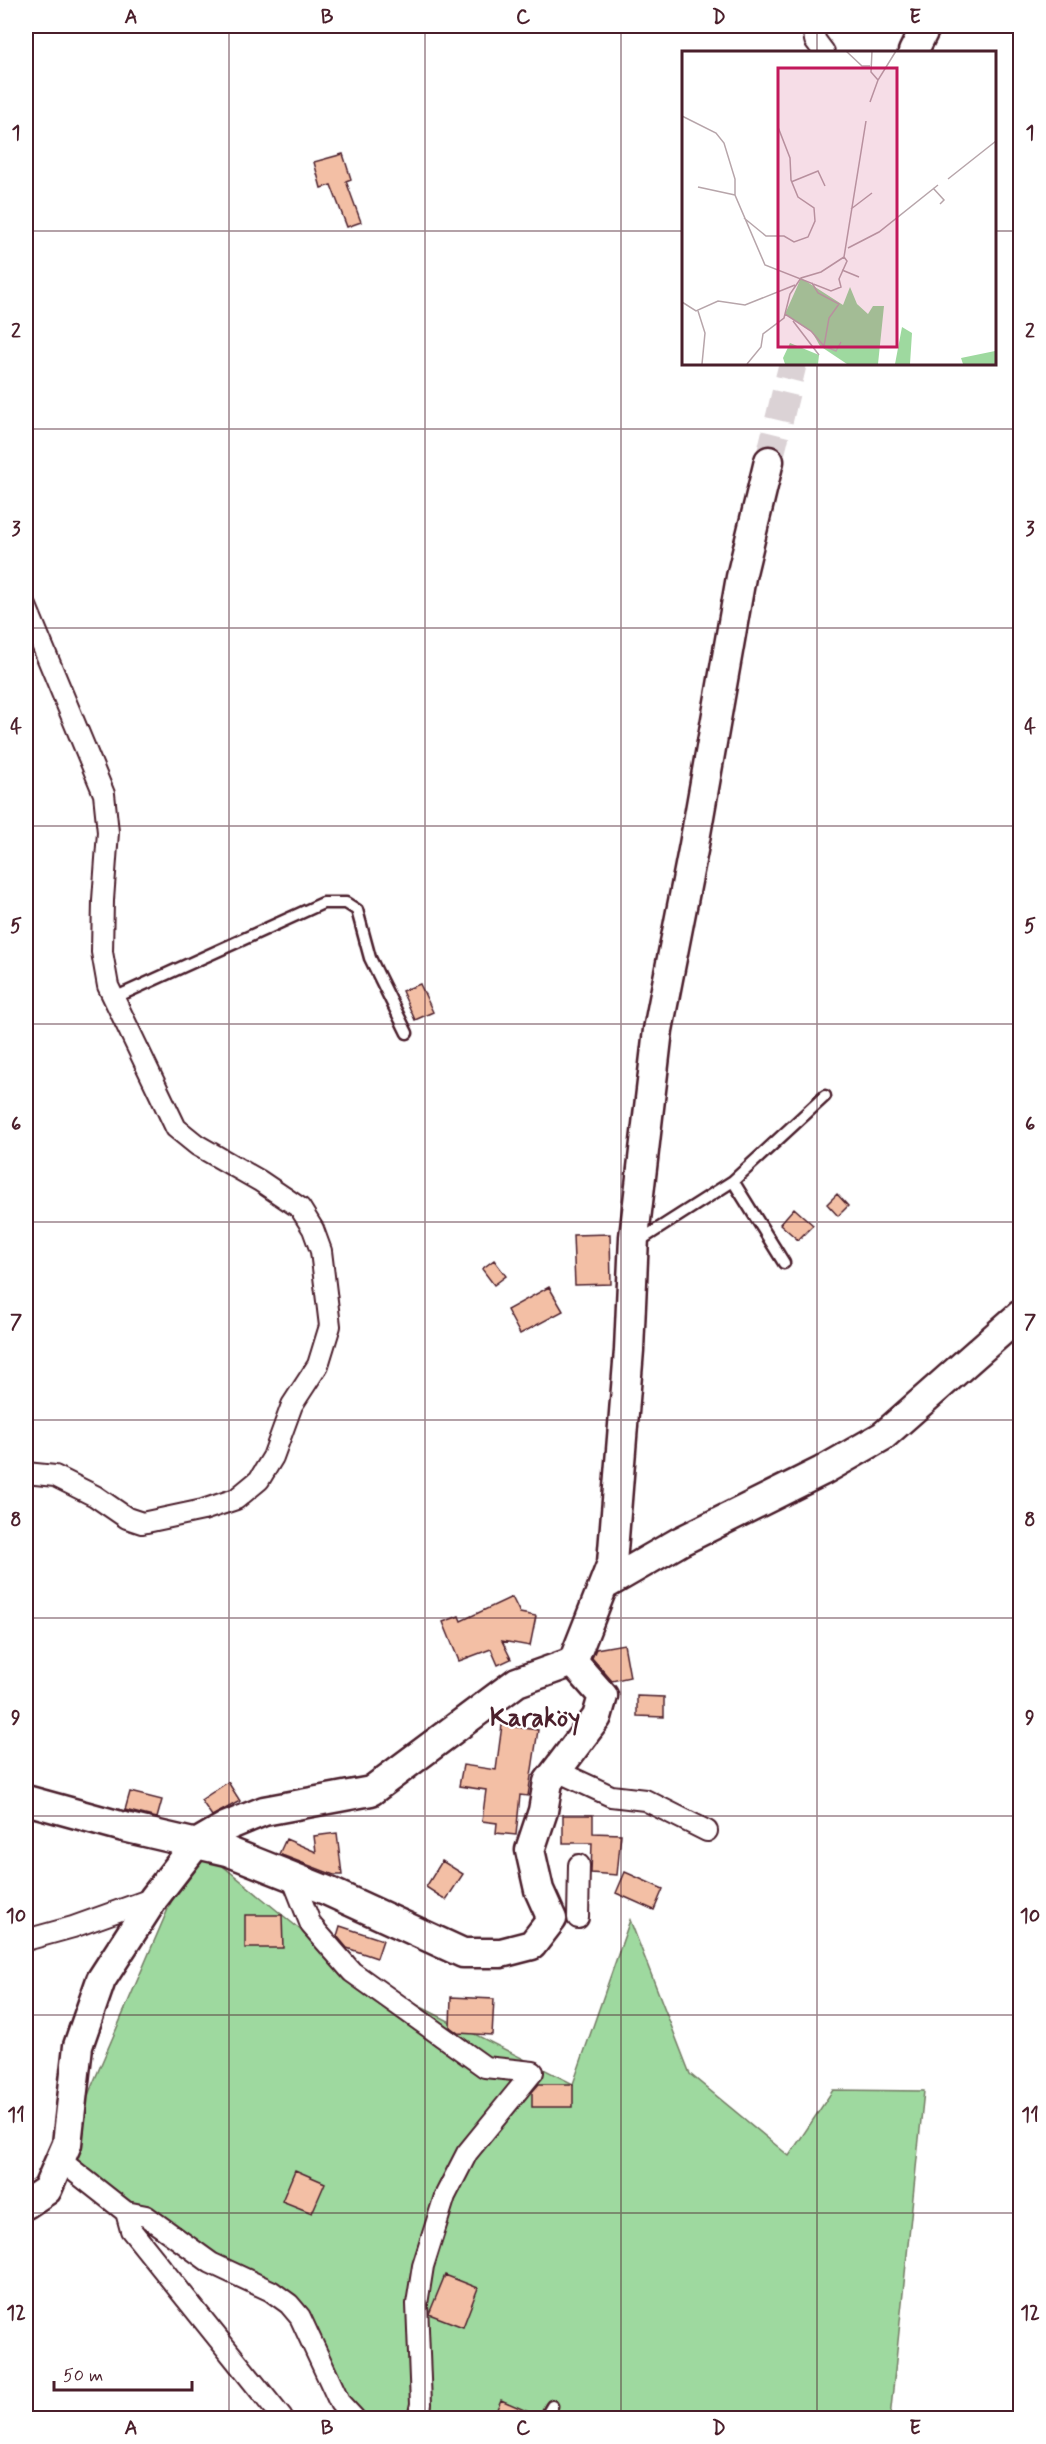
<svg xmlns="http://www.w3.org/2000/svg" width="1046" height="2444" viewBox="0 0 1046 2444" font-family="Mynerve,sans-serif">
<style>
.green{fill:#9ed99f;stroke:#747c65;stroke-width:1.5}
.building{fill:#f3bfa5;stroke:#4a1f2b;stroke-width:1.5}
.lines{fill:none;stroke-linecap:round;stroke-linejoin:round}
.secondary-tunnel{stroke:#dbd2d5;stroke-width:28;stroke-dasharray:28 14;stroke-linecap:butt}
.lane-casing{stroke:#4a1f2b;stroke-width:15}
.street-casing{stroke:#4a1f2b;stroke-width:24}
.secondary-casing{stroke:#4a1f2b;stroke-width:33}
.lane{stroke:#fff;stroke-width:10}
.street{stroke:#fff;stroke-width:20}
.secondary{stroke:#fff;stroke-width:28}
.grid{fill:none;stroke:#4a1f2b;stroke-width:1.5;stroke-opacity:0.55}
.labels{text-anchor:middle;stroke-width:4.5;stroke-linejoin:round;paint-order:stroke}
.quarter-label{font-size:26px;font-weight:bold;fill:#4a1f2b;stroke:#fff}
.inset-road{fill:none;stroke:#b7a5aa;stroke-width:1.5}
.view{fill:#c2185b;fill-opacity:0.15;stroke:#c2185b;stroke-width:3}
.inset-edge{fill:none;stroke:#4a1f2b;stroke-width:3}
.neatline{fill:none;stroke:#4a1f2b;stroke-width:2}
.grid-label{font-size:20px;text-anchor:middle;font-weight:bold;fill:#4a1f2b}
</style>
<rect width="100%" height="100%" fill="#fff"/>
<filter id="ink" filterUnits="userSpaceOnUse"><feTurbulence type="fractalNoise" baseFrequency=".0167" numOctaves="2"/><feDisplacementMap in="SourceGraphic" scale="12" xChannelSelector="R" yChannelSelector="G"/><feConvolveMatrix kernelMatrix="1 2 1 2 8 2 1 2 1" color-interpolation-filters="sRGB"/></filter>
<g filter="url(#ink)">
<!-- green -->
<path class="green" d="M196 1844 352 1972 573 2084 630 1920 690 2074 789 2156 833 2090 924 2091 890 2418H359L300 2317 60 2160Z"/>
<!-- building -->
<path class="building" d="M343 154 351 179 346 181 361 222 347 227 331 185 321 188 314 162Z
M420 984 433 1012 415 1020 402 991Z
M837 1194 848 1206 838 1216 827 1204Z
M794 1208 813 1225 798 1240 780 1224Z
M610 1234 611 1284 575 1285 573 1235Z
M494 1260 506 1276 494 1285 482 1269Z
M549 1287 563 1311 520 1334 507 1310Z
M512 1597 520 1613 536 1616 530 1646 502 1641 511 1659 498 1665 491 1649 459 1661 443 1622 459 1616 461 1621Z
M624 1644 630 1677 612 1681 592 1658 596 1649Z
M637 1696 664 1697V1717L637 1716Z
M502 1725 538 1730 528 1796 520 1795 516 1835 496 1833 497 1823 482 1821 486 1790 459 1786 463 1765 496 1770Z
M228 1782 240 1801 212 1816 201 1800Z
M130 1792 162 1800 157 1818 125 1810Z
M563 1815H593V1833L621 1834 617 1875 591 1873 592 1843H563Z
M337 1833 342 1875H334L279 1854 286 1839 316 1852 314 1836Z
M442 1861 463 1874 446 1900 426 1887Z
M625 1872 663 1889 654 1910 616 1893Z
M245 1915H282L283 1948H245Z
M340 1926 383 1940 377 1958 347 1948 337 1936Z
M451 1997 494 1999 492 2035 458 2033 450 2027Z
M539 2084H573V2107H532V2092Z
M295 2170 325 2183 312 2213 282 2201Z
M445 2275 478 2288 463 2327 429 2314Z
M501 2400 538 2416V2418H493Z"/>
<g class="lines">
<!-- secondary-tunnel -->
<path class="secondary-tunnel" d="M769 461 793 363"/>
<!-- lane casing -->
<g class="lane-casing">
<path id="lane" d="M114 998 323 903H346L357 910 370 958 407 1033
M733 1181 784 1263
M639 1241 733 1181 825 1096
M545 2418 552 2406"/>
</g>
<!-- street casing -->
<g class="street-casing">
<path id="street" d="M813 26 815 40 824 52
M26 606 104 794 108 832 103 900 102 952 108 986 176 1128 197 1145 260 1181 300 1208 313 1229 321 1251 330 1326 318 1365 292 1405 273 1457 259 1480 236 1499 203 1510 142 1523 127 1518 95 1496 55 1476 26 1473
M557 1771 611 1796 645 1800 707 1831
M292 1877 311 1925 352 1972 485 2067 533 2072
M578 1918 579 1865
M26 1940 73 1927 154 1898
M60 2160 126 2212 146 2216 211 2263 271 2291 289 2304 300 2317 340 2403 354 2418
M126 2212 131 2230 282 2418
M418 2418 421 2404 417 2304 423 2266 445 2196 467 2153 533 2072"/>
</g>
<!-- secondary casing -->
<g class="secondary-casing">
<path id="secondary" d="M913 52 926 26
M603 1586 681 1541 822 1471 883 1436 1020 1315
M26 1800 124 1827 227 1851 328 1891 463 1953H501L532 1945 552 1919 539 1890 530 1850 543 1811 548 1782 597 1717 603 1696 573 1662 612 1563 629 1350 634 1237 658 1030 694 845 741 577 769 461
M26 2204 47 2190 67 2144 78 2046 101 1980 154 1898 196 1844 225 1827 264 1811 371 1791 517 1682 573 1662"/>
</g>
<!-- lane -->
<use href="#lane" class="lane"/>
<!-- street -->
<use href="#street" class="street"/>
<!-- secondary -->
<use href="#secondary" class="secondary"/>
</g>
</g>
<!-- grid -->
<path class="grid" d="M229 26V2418M425 26V2418M621 26V2418M817 26V52M26 231H683M994 231H1020M817 363V2418M26 429H1020M26 628H1020M26 826H1020M26 1024H1020M26 1222H1020M26 1420H1020M26 1618H1020M26 1816H1020M26 2015H1020M26 2213H1020"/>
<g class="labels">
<!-- quarter labels -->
<g class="quarter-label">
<text x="535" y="1726">Karaköy</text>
</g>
</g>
<!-- overview -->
<g transform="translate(682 51)">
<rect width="314" height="314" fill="#fff"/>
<path d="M119 227 161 254 168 236 175 253 186 263 191 255H202L196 313H165L138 295 130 281 103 263ZM220 276 230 282 228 313H213ZM108 292 137 304 136 313H103L101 307ZM313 300V313H281L279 307Z" fill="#9ed99f"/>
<path class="inset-road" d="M164 0 180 15H188M190 0 189 21 196 29M188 51 196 29 214 0M0 65 34 82 42 92 53 128V144L83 214 149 240 159 236 157 228 165 210 162 206 184 70M266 128 314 90M109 131 136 120 143 135M16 136 53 144M251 137 262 149 258 153M169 158 190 142M62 167 84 185H102L112 191 126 186 133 170 132 157 116 146 109 129 108 107 96 76V56M166 197 197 181 256 134M160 219 177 226M0 251 14 260 36 250 63 254 113 234M16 260 23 282 20 313M103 263 129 280 142 295 147 267 157 253 136 242 130 232M111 270 137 304M142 295 154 300 159 291M65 313 79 296 81 283 102 267 108 243 119 227 139 221 162 206"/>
<path class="view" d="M96 17H215V296H96Z"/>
<rect width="314" height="314" class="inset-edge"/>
</g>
<!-- margin -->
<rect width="1046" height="2444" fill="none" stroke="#fff" stroke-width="66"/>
<!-- scale -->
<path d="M54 2381v9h138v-9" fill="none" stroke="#4a1f2b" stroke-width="3"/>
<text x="63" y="2381" font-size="18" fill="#4a1f2b" stroke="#ffffff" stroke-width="4.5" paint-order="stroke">50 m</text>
<rect x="33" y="33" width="980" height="2378" class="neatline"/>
<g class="grid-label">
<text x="131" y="23">A</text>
<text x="327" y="23">B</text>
<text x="523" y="23">C</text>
<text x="719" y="23">D</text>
<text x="915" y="23">E</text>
<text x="16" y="139">1</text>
<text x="1030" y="139">1</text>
<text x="16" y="337">2</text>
<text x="1030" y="337">2</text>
<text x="16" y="535">3</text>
<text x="1030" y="535">3</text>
<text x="16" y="733">4</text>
<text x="1030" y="733">4</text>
<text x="16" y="932">5</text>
<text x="1030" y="932">5</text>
<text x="16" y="1130">6</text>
<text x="1030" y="1130">6</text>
<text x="16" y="1328">7</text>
<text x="1030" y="1328">7</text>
<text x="16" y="1526">8</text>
<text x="1030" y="1526">8</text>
<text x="16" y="1724">9</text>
<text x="1030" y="1724">9</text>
<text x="16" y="1922">10</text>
<text x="1030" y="1922">10</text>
<text x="16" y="2121">11</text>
<text x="1030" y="2121">11</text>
<text x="16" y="2319">12</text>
<text x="1030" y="2319">12</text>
<text x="131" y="2434">A</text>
<text x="327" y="2434">B</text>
<text x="523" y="2434">C</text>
<text x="719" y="2434">D</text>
<text x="915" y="2434">E</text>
</g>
</svg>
